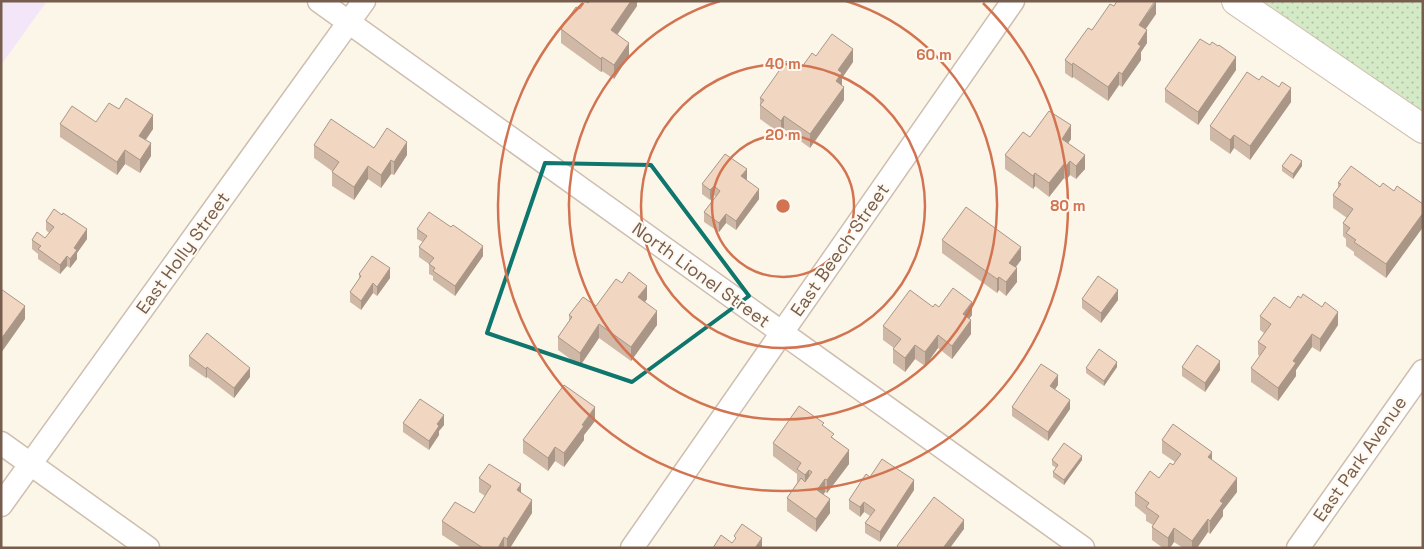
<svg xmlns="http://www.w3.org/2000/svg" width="1424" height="549" viewBox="0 0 1424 549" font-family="'Space Grotesk',sans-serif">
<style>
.education{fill:#f3e6f9}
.park{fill:url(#park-dots)}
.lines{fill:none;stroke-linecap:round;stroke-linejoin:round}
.minor-casing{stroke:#cebeaf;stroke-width:25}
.secondary-casing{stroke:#d3c0af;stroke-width:30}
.minor{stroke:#fff;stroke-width:22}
.secondary{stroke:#fff;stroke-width:28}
.wall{fill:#cfb8a6}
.shaded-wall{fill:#a99687}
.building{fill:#f1d6c1;stroke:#a99687}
.marked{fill:none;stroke:#0f766e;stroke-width:4;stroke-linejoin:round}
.ring{fill:none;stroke:#d27451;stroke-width:2.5}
.labels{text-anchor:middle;stroke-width:4;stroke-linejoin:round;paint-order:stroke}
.street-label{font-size:18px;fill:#765d4d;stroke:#fff9f0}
.centre{fill:#d27451;stroke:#fff9f0;stroke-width:2.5}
.ring-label{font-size:15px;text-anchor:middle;font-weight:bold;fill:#d27451;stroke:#fff9f0;stroke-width:4;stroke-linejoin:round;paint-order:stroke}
</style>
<defs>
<pattern id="park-dots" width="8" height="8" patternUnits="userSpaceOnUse" patternTransform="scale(1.25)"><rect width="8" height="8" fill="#d4eac7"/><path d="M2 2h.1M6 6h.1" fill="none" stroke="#b1c1a4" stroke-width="1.8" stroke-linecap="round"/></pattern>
</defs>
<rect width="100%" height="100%" fill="#fcf6e9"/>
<!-- education -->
<path class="education" d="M1 1H47L1 65Z"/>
<!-- park -->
<path class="park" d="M1236 1H1423V129Z"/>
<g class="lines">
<!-- minor casing -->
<g class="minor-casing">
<path id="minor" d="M319 1 1083 548
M1 443 148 548
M1 505 364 1
M632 548 1013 1
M1298 548 1423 371"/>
</g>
<!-- secondary casing -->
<g class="secondary-casing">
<path id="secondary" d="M1236 1 1423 129"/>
</g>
<!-- minor -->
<use href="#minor" class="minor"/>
<!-- secondary -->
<use href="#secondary" class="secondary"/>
</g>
<!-- wall -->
<path class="wall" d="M637 1V6L618 34 629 56 614 79 602 71 601 72 561 43V29L580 9 588 3Z
M1114 6 1156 14 1146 29 1147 43 1141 52V60L1122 87 1119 85 1108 101 1073 77 1072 78 1065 73V60Z
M816 56 853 62 842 78V85L844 100 810 148 784 129 781 134 760 119V98L799 71Z
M1236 70 1198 125 1165 102V89Z
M1259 80 1291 102 1250 160 1234 148 1230 154 1210 140V126Z
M96 122 153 129 146 140 151 156 140 173 125 164 117 175 60 137V124Z
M1030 137 1071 139 1068 143 1085 169 1076 179 1070 175 1066 180 1064 178 1049 197 1035 186 1033 189 1005 169V155Z
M314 145 374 148 407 155 394 175 391 174 381 188 368 179 354 200 332 186V171L314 158Z
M1282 166H1302L1293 179 1282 171Z
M747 179 746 180 759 199 736 230 726 223 719 232 704 222V212L716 197 714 195 710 200 702 194V184Z
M1338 183 1380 187 1394 191 1423 204V227L1386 278 1354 255V252L1346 246V239L1343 236V223L1347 218 1333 208V195L1338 188Z
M46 221 87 239 77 253V259L70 268 67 266 60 274 38 259V254L32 249V240L45 238 49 233 46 230Z
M417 229 483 256 455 296 433 280V276L429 274V264L419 257V247L423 242 417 239Z
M942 240 1021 260 1015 268 1017 282 1006 296 999 290 997 293 942 253Z
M359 274 390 278 377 296 373 293 361 310 350 302V292L359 279Z
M647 299 645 302 657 325 631 361 599 338 580 366 558 350V337L569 322V315L596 306Z
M1082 299 1118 300 1101 323 1082 308Z
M933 307H939L972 315 969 319 971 334 952 359 938 348 925 366 915 359 905 372 893 363V349L894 348 883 340V326Z
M1290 308 1338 325 1320 352 1312 347 1296 370V376L1278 401 1251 382V368L1260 356 1258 355V342L1264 333 1260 330V316Z
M189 356 250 377 234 398 207 377 206 378 189 366Z
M1117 367 1104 386 1086 373V368Z
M1182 367 1220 370 1205 392 1182 376Z
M1058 385 1055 389 1070 409 1048 441 1012 416V407Z
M595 421 584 435V440L564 467 555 461 548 471 523 453V440Z
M403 423 444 425 439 431V435L429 450 403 432Z
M824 427 834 439 849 464 827 493 825 492 824 494 830 513 816 532 787 511V498L797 483V474L773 456V443Z
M1162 440 1212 460 1237 492 1223 510V516L1210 534 1208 532 1197 548H1183L1174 542 1170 548H1163L1152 540V527L1153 525 1146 521V515L1135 506V493L1159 478 1175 462 1162 453Z
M1052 460H1082L1064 485 1053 477V472L1056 468 1052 465Z
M870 477 914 490 880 542 865 533V523L870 516 864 512 860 517 849 509V500Z
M479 478 521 492 532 513 510 548H462L442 535V521L474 513 485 496 479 492Z"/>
<!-- shaded-wall -->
<path class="shaded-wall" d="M631 1H637V6L611 43V30Z
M1156 1V14L1139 38V25Z
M1147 30V43L1141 52V60L1122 87V74L1138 44Z
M629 43V56L614 79V65Z
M853 49V62L842 78V86L836 81 838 70Z
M602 57V71L601 72V59Z
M1236 57V70L1198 125V112Z
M1073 63V77L1072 78V65Z
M1119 72V85L1108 101V87Z
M844 87V100L810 148V134Z
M1291 88V102L1250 160V146Z
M153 115V129L139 149V136Z
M784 116V129L781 134V121Z
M1071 125V139L1062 152V139Z
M1234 135V148L1230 154V140Z
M407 142V155L394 175V162Z
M151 143V156L140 173V160Z
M125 150V164L117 175V162Z
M1085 155V169L1076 179V166Z
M391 160V174L381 188V175Z
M1070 161V175L1066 180V166Z
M1302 161V166L1293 179V174Z
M1064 164V178L1049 197V183Z
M368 166V179L354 200V187Z
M747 169V179L741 186V176Z
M1035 173V186L1033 189V176Z
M714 186V195L710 200V190Z
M759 189V199L736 230V221Z
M1423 213V227L1386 278V264Z
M726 214V223L719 232V223Z
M87 229V239L77 253V259L70 268V259L74 248Z
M483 246V256L455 296V286Z
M1021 247V260L1009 276V263Z
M67 256V266L60 274V265Z
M390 268V278L377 296V287Z
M1017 268V282L1006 296V282Z
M999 277V290L997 293V279Z
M373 283V293L361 310V301Z
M647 286V299L638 311V297Z
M1118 290V300L1101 323V313Z
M972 302V315L963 327V314Z
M25 306V319L1 353V339Z
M657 311V325L631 361V347Z
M1338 312V325L1320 352V339Z
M971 320V334L952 359V346Z
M599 324V338L580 366V353Z
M1312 334V347L1296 370V376L1278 401V388L1293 361Z
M938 335V348L925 366V352Z
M915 345V359L905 372V358Z
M1220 361V370L1205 392V383Z
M1117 362V367L1104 386V381Z
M207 367V377L206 378V369Z
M250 368V377L234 398V388Z
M1058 375V385L1050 396V386Z
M1070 400V409L1048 441V432Z
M595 407V421L584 435V440L564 467V453L582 425Z
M444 415V425L439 431V435L429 450V441L437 424Z
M555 447V461L548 471V458Z
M849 450V464L827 493V480Z
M1212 452V465L1208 457Z
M1082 456V460L1064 485V480Z
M809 470V483L805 488V475Z
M1237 478V492L1223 510V516L1210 534V521L1220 501Z
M825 479V492L817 503V490Z
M914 480V490L880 542V532Z
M521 484V498L517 490Z
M830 499V513L816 532V519Z
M532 500V513L510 548H507V539Z
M864 502V512L860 517V507Z
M1208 519V532L1197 548H1192V541Z
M964 520V529L950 548H943Z
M1174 528V542L1170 548H1168V538Z
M504 537V548H498Z
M762 538V548H755Z"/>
<!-- building -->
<path class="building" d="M585 1 588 3 590 1H631L611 30 629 43 614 65 602 57 601 59 561 29 576 7 580 9Z
M1117 1H1155L1139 25 1147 30 1138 44 1141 46 1122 74 1119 72 1108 87 1073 63 1072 65 1065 60 1088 28 1092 30 1110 4 1114 6Z
M832 34 853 49 838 70 842 73 836 81 844 87 810 134 784 116 781 121 760 105 764 100 760 98 786 61 799 71 812 53 816 56Z
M1200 39 1210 45 1212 42 1218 46 1219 45 1236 57 1198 112 1165 89Z
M1247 72 1259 80 1262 76 1279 87 1282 82 1291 88 1250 146 1234 135 1230 140 1210 126Z
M126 98 153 115 139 136 151 143 140 160 125 150 117 162 60 124 72 106 96 122 109 103 119 109Z
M1049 111 1071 125 1062 139 1085 155 1076 166 1070 161 1066 166 1064 164 1049 183 1035 173 1033 176 1005 155 1023 132 1030 137Z
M331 119 374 148 387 128 407 142 394 162 391 160 381 175 368 166 354 187 332 172 339 162 314 145Z
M725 154 747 169 741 176 759 189 736 221 726 214 719 223 704 212 720 191 714 186 710 190 702 184Z
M1291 154 1302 161 1293 174 1282 166Z
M1351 166 1380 187 1383 183 1394 191 1397 186 1423 204V213L1386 264 1354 242 1356 240 1346 233 1350 228 1343 223 1353 209 1333 195 1341 184 1338 183Z
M966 207 1021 247 1009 263 1017 268 1006 282 999 277 997 279 942 240Z
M54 209 62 215 63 213 87 229 74 248 77 250 70 259 67 256 60 265 38 249 41 246 32 240 37 232 45 238 54 227 46 221Z
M429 212 451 227 453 225 483 246 455 286 433 271 435 268 429 264 434 258 419 247 427 236 417 229Z
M372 256 390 268 377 287 373 283 361 301 350 292 361 276 359 274Z
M629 272 647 286 638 297 657 311 631 347 599 324 580 353 558 337 572 317 569 315 583 297 596 306 616 279 622 283Z
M1098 276 1118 290 1101 313 1082 299Z
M953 288 972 302 963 314 971 320 952 346 938 335 925 352 915 345 905 358 893 349 901 339 883 326 910 290 933 307 935 304 939 307Z
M1 289 25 306 1 339Z
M1303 294 1322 307 1325 302 1338 312 1320 339 1312 334 1293 361 1296 363 1278 388 1251 368 1266 347 1258 342 1271 324 1260 316 1274 297 1290 308 1298 296 1301 298Z
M207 333 250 368 234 388 207 367 206 369 189 356Z
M1197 345 1220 361 1205 383 1182 367Z
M1099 349 1117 362 1104 381 1086 368Z
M1041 364 1058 375 1050 386 1070 400 1048 432 1012 407Z
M564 385 595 407 582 425 584 426 564 453 555 447 548 458 523 440Z
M420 399 444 415 437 424 439 426 429 441 403 423Z
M799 406 824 423 822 425 834 434 831 437 849 450 827 480 825 479 817 490 830 499 816 519 787 498 801 478 805 482 812 472 809 470 805 475 797 469 801 463 773 443Z
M1173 424 1212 452 1208 457 1237 478 1220 501 1223 503 1210 521 1208 519 1192 541 1174 528 1168 538 1152 527 1159 516 1146 507 1149 503 1135 493 1150 471 1159 478 1170 463 1173 465 1181 454 1162 440Z
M1064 443 1082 456 1064 480 1053 472 1058 465 1052 460Z
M882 459 914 480 880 532 865 523 875 510 864 502 860 507 849 500 866 474 870 477Z
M489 464 521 484 517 490 532 500 507 539 504 537 498 548H483L442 521 455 502 474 513 491 486 479 478Z
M934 497 964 520 943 548H899L897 546Z
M742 524 762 538 755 548H713L721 535 732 543 736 538 734 536Z"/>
<!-- marked area -->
<path class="marked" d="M545 163 651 165 749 296 632 382 487 333Z"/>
<!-- distance rings -->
<g class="ring">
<circle cx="783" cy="206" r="71"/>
<circle cx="783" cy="206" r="142"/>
<path d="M846 1A214 214 0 1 1 720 1"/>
<path d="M983 3A285 285 0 1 1 583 3"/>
</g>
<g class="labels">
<!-- street labels -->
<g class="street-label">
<text transform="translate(840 250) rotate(-55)" y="6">East Beech Street</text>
<text transform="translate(183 253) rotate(-54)" y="6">East Holly Street</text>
<text transform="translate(701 275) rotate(36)" y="6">North Lionel Street</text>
<text transform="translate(1360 459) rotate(-55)" y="6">East Park Avenue</text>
</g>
</g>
<circle cx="783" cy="206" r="8" class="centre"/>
<g class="ring-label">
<text x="934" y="60">60 m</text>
<text x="783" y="69">40 m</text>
<text x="783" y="140">20 m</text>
<text x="1068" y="211">80 m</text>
</g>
<!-- border -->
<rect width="1424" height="549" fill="none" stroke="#765d4d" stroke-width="5"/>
</svg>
